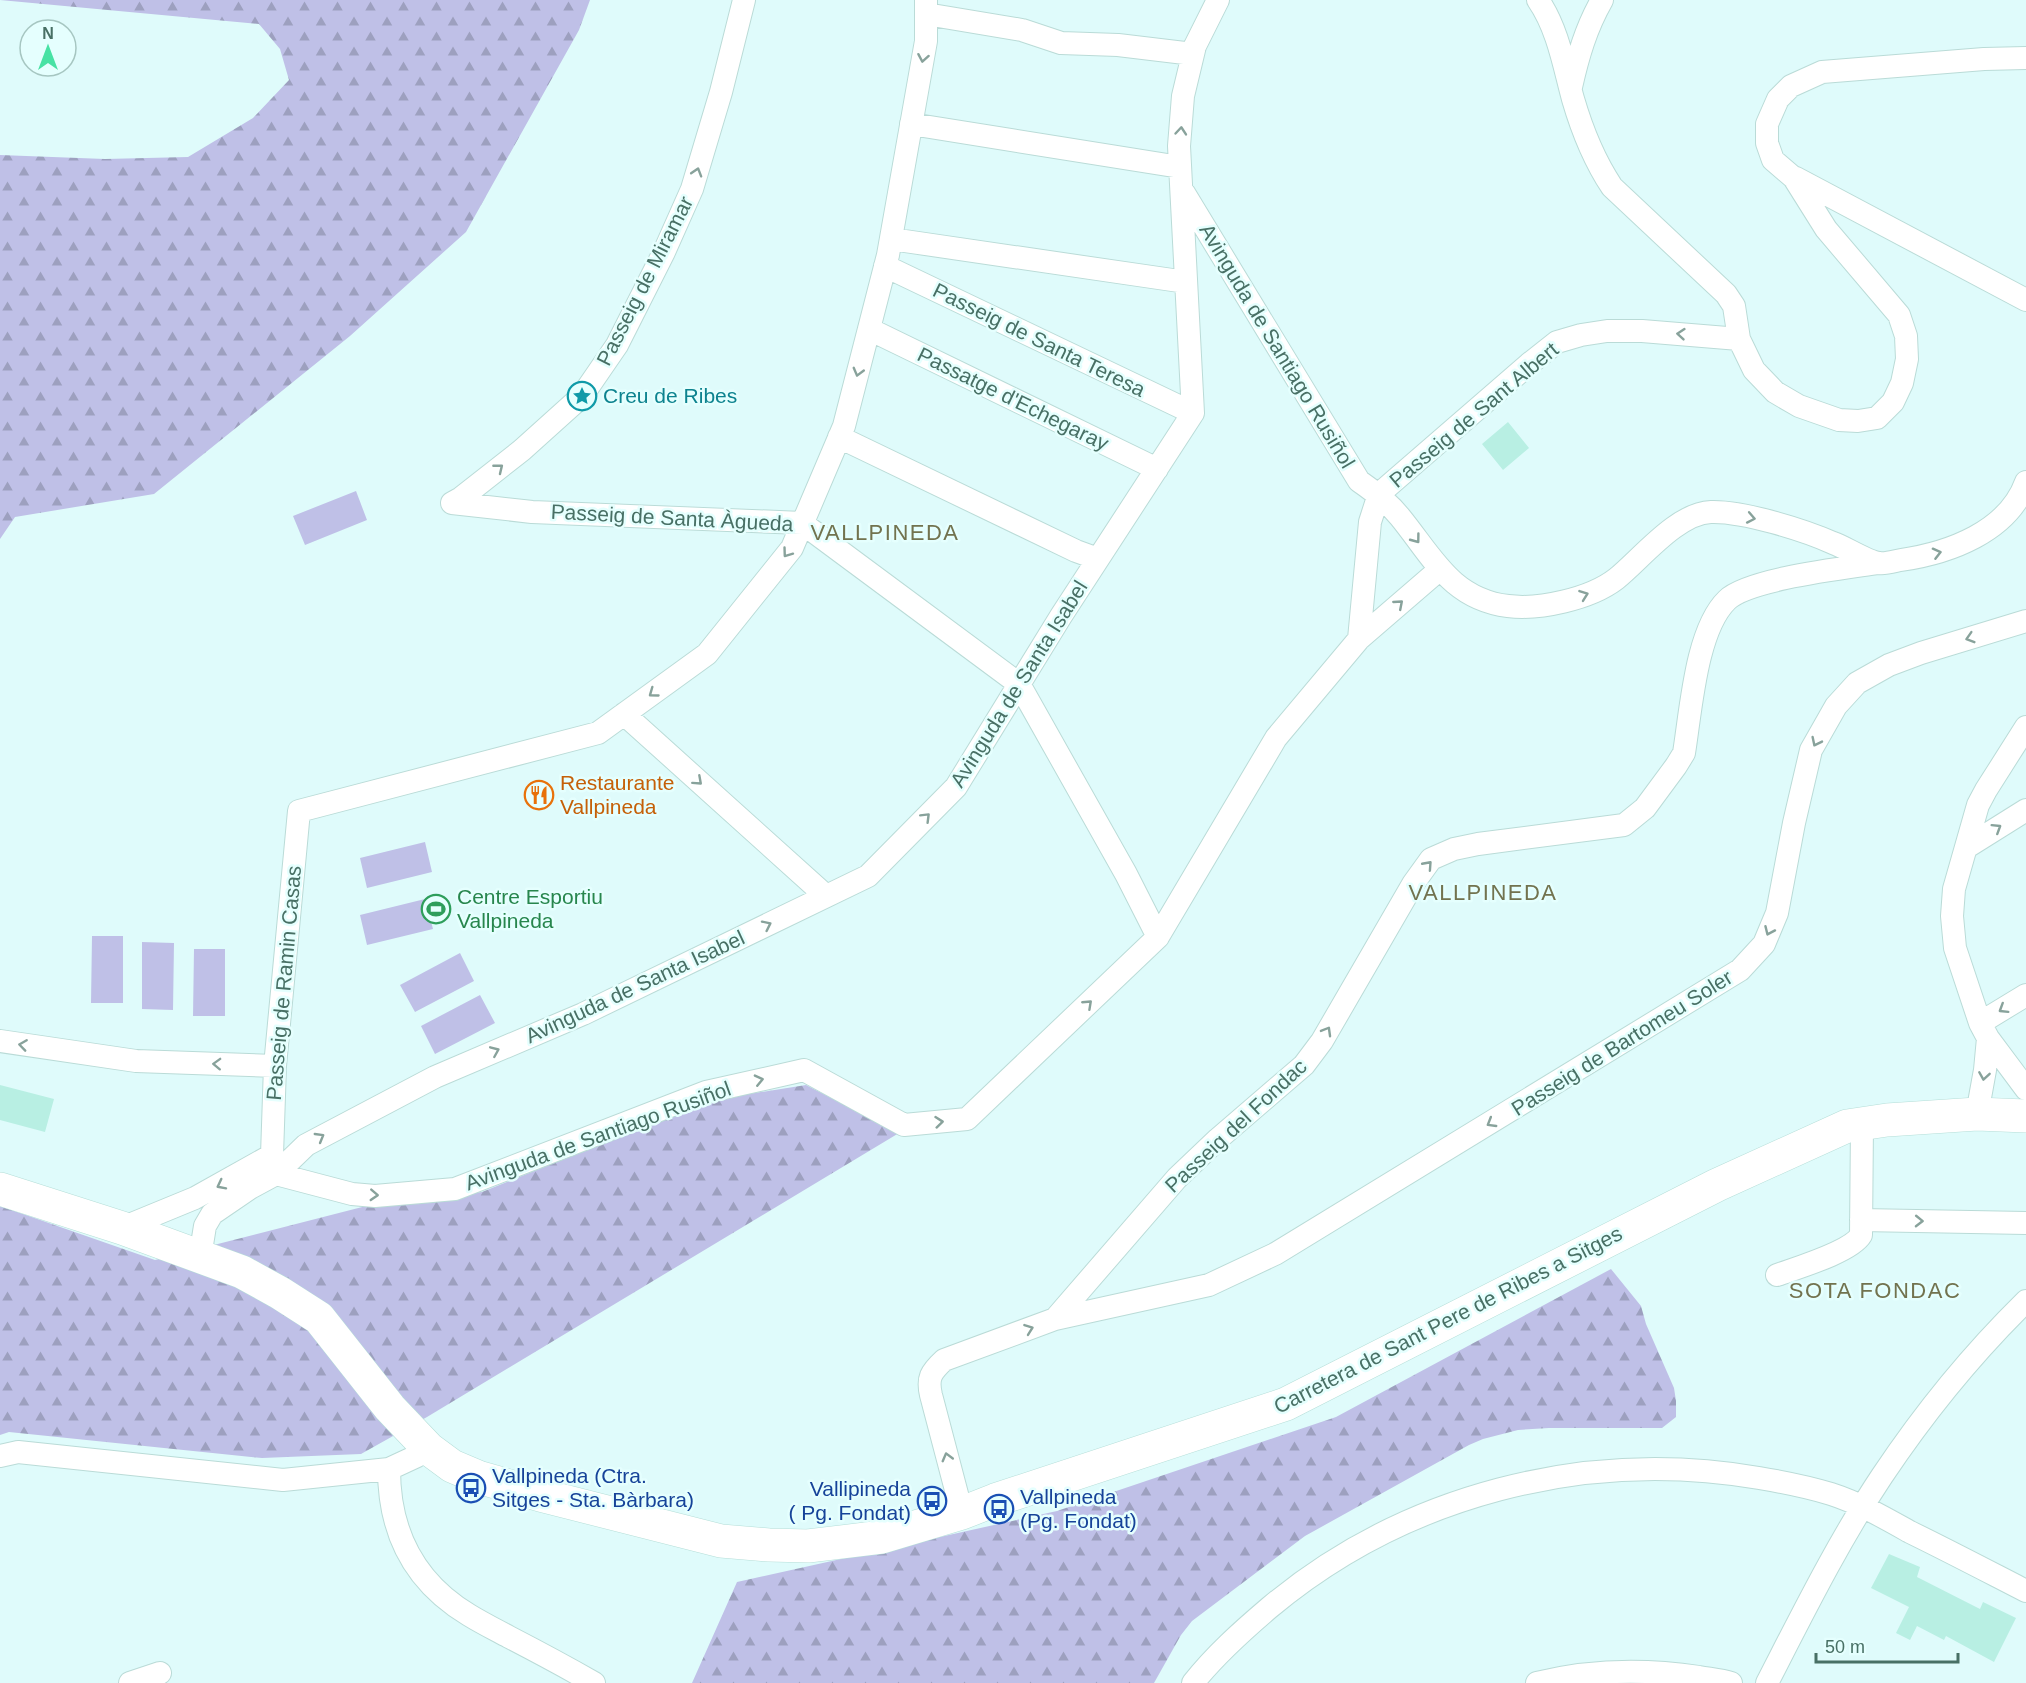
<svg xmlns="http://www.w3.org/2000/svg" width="2026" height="1683" viewBox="0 0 2026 1683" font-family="Helvetica,sans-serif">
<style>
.forest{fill:url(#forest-firs)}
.pitch{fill:#bfc0e7}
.building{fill:#b8efe3}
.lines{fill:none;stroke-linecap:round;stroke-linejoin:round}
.street-casing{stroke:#badbd7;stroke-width:24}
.secondary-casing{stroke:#b5ded8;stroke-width:34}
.street{stroke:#fff;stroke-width:22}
.secondary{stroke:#fff;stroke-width:33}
.oneway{stroke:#88a29b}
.labels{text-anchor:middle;stroke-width:5;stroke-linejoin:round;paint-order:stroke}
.street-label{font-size:21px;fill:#487065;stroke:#e5fffe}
.culture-label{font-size:21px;fill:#0d838f;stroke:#e5fffe;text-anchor:start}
.food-label{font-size:21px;fill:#c56008;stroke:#e5fffe;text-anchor:start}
.leisure-label{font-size:21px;fill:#27864d;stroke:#e5fffe;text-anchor:start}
.transit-label{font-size:21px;fill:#164399;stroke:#e5fffe;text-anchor:start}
.neighbourhood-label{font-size:22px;letter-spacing:1.5px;fill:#72734f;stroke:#e5fffe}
</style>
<defs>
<pattern id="forest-firs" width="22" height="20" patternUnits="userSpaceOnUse" patternTransform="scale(1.5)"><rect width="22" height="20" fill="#bfc0e7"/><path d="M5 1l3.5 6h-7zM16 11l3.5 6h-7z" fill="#9da0bf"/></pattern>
</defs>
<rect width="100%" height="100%" fill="#dffbfb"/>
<!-- forest -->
<path class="forest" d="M0 0H590L579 30 466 232 350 336 154 494 15 517 0 539V155L105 159 188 157 253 118 289 80 280 49 259 24Z
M806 1085 899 1133 427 1417 361 1454 262 1458 9 1432 0 1435V1206L155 1260 370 1205 482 1192 710 1100Z
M1611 1269 1641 1306 1646 1324 1674 1388 1676 1401V1417L1662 1428H1549L1518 1430 1483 1439 1469 1445 1305 1536 1192 1621 1181 1635 1154 1683H692L737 1582 1057 1511 1336 1417Z"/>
<!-- pitch -->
<path class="pitch" d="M356 491 367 520 305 545 293 516Z
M425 842 432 872 367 888 360 858Z
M425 899 433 929 367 945 360 915Z
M92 936H123V1003H91Z
M142 942 174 943 173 1010 142 1009Z
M194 949H225V1016H193Z
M460 953 474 981 415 1012 400 985Z
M480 995 495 1023 435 1054 421 1026Z"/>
<!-- building -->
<path class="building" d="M1508 422 1529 448 1503 470 1482 444Z
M0 1085 54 1099 45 1132 0 1120Z
M1889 1554 1920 1567 1917 1577 1980 1609 1983 1602 2016 1618 1994 1662 1946 1636 1944 1640 1917 1626 1910 1640 1896 1633 1909 1607 1871 1588Z"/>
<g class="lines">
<!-- street casing -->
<g class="street-casing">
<path id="street" d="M1538 0C1558 29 1564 66 1573 99 1582 130 1594 160 1612 187L1726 294 1734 306 1739 339 1754 370 1775 392 1799 406 1839 420 1858 421 1877 418 1893 402 1902 383 1907 359 1906 336 1899 315 1826 229 1794 178 1773 160 1767 143V124L1778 99 1791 86 1822 72 1984 59 2026 58
M926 14 1022 30 1061 43 1118 45 1193 54
M1571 87C1578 56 1586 28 1602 0
M911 124 1180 167
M1796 178 2026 300
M1184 193 1359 481C1375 492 1388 502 1400 517 1432 556 1451 599 1508 606 1539 610 1590 599 1616 579 1641 559 1677 513 1711 512 1743 511 1804 530 1833 543 1845 547 1868 562 1879 563 1886 564 1895 561 1901 560 1949 553 2008 532 2026 482
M891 239 1186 282
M885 266 1193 413
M869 329 1157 469
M839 437 1076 551 1098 559
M1379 494 1529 364 1557 342 1581 335 1607 331H1642L1739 339
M452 503 532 512 802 523 1019 684 1126 874 1158 937
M452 503 461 498 522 450 582 396 617 345 664 252 692 189 721 92 744 0
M1359 639 1370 522 1379 494
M624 714 826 896
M2026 727 1986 790 1978 805 1954 889 1952 916 1955 948 1980 1023 1988 1038 2026 1089
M1967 847 2026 810
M1980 1023 2026 995
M0 1041 136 1061 275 1066
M1977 1114 1985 1070 1988 1038
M276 1174 272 1155 275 1066 299 811 598 733 707 654 792 548 844 426 888 255 926 41V0
M276 1174 352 1194 375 1196 455 1189 706 1092 804 1070 904 1125 967 1119 1158 937 1276 738 1359 639 1439 570
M1861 1220 2026 1223
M122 1228 195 1198 272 1155
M200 1257 205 1226 212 1214 250 1188 276 1174 306 1145 435 1077 583 1014 868 876 956 787 1061 616 1193 413 1179 146 1183 96 1195 46 1218 0
M1777 1275C1796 1268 1851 1252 1861 1235L1862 1124
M1055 1319 1209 1285 1275 1254 1740 970 1764 944 1777 913 1794 823 1811 750 1836 706 1857 683 1889 665 1921 653 2026 621
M0 1456 18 1452 283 1480 389 1469 417 1456 429 1449
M389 1469C389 1532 414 1582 469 1615 482 1623 496 1630 509 1637 538 1652 566 1667 594 1683
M962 1513 931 1395C927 1378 931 1372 944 1360L1055 1319 1177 1178 1218 1139 1304 1065 1322 1041 1413 884 1431 859 1454 849 1478 844 1624 825 1645 808 1676 766 1684 753C1691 710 1696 630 1727 600 1748 579 1846 568 1878 563
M130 1683 160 1673
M1193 1683C1215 1655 1242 1631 1269 1608 1404 1495 1585 1448 1759 1478 1783 1482 1808 1487 1831 1494 1859 1503 1885 1518 1910 1532 1949 1551 1987 1571 2026 1591
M1537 1683C1589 1670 1646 1669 1699 1677 1710 1679 1721 1680 1731 1683
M1767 1683C1803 1613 1838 1542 1882 1476 1924 1413 1972 1354 2026 1301"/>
</g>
<!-- secondary casing -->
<g class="secondary-casing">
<path id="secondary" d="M0 1189 122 1228 242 1272 280 1293 319 1318 390 1408 429 1449 452 1466 478 1477 540 1495 721 1541 769 1545 808 1546 882 1537 962 1513 995 1500 1286 1404 1717 1185 1847 1126 1887 1120 1977 1114 2026 1116"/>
</g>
<!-- street -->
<use href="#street" class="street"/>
<!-- secondary -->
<use href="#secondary" class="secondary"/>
</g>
<!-- one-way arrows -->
<defs><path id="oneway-chevron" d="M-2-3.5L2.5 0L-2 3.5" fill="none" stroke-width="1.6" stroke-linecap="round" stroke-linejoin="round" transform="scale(1.5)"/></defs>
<g class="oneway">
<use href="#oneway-chevron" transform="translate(923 58) rotate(100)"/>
<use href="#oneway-chevron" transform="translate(1181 131) rotate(-85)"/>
<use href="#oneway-chevron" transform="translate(697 172) rotate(-73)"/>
<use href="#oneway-chevron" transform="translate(1681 334) rotate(-175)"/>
<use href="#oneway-chevron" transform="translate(858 372) rotate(105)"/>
<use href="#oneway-chevron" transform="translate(499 468) rotate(-39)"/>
<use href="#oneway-chevron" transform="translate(1751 518) rotate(11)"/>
<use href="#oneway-chevron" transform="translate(1416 539) rotate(53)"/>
<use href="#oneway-chevron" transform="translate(787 553) rotate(126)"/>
<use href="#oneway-chevron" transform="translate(1937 553) rotate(-14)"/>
<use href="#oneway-chevron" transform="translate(1584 595) rotate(-20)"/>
<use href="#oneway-chevron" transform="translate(1399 604) rotate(-41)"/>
<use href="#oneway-chevron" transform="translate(1970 638) rotate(163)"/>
<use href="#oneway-chevron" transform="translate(653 693) rotate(144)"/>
<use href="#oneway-chevron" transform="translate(1816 742) rotate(116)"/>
<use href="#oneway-chevron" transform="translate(698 781) rotate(42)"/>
<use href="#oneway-chevron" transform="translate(926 817) rotate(-45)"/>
<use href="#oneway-chevron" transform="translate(1997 828) rotate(-32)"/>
<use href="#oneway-chevron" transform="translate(1428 865) rotate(-48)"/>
<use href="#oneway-chevron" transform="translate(767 925) rotate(-26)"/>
<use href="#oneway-chevron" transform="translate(1769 931) rotate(114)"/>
<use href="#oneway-chevron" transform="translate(1088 1004) rotate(-43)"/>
<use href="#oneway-chevron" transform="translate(2003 1009) rotate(148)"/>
<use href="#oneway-chevron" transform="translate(1327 1031) rotate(-60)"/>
<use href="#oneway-chevron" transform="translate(23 1045) rotate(-172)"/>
<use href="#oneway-chevron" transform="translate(495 1051) rotate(-23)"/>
<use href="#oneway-chevron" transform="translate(217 1064) rotate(-178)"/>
<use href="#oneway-chevron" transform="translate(1984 1076) rotate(99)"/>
<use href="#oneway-chevron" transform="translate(759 1080) rotate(-13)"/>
<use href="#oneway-chevron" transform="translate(939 1122) rotate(-6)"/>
<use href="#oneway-chevron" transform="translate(1491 1123) rotate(149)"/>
<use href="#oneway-chevron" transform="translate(320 1137) rotate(-30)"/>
<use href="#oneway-chevron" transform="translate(221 1185) rotate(153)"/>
<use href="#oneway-chevron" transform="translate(374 1195) rotate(3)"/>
<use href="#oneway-chevron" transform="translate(1919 1221) rotate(1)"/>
<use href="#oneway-chevron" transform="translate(1029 1329) rotate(-20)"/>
<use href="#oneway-chevron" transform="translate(947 1457) rotate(-105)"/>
</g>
<!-- icons -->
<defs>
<g id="sight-ring" transform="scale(1.5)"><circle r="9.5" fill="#e5fffe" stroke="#0f9aa8" stroke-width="1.5"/><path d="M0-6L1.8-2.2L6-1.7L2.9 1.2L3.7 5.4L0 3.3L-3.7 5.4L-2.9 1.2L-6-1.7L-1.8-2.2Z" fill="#0f9aa8"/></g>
<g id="restaurant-ring" transform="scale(1.5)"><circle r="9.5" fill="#e5fffe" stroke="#e8710a" stroke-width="1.5"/><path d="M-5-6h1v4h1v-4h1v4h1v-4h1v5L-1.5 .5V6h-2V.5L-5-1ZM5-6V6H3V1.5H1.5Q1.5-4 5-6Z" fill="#e8710a"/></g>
<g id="stadium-ring" transform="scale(1.5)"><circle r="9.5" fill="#e5fffe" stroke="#2e9e5b" stroke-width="1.5"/><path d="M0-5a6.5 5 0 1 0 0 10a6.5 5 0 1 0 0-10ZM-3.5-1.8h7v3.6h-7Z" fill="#2e9e5b"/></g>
<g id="bus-ring" transform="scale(1.5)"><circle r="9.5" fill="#e5fffe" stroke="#1a4fb4" stroke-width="1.5"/><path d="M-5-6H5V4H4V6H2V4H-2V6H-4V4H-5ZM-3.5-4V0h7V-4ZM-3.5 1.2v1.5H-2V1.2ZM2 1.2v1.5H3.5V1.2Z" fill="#1a4fb4"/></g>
</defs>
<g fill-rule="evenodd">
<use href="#sight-ring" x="582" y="396"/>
<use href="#restaurant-ring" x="539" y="795"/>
<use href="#stadium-ring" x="436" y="909"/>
<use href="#bus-ring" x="471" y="1488"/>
<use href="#bus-ring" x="932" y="1501"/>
<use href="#bus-ring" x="999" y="1509"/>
</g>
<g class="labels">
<!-- street labels -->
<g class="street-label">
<text transform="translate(645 281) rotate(-63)" y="7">Passeig de Miramar</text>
<text transform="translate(1039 340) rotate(26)" y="7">Passeig de Santa Teresa</text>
<text transform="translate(1277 346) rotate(59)" y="7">Avinguda de Santiago Rusiñol</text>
<text transform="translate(1013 399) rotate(26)" y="7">Passatge d'Echegaray</text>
<text transform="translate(1474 415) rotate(-40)" y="7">Passeig de Sant Albert</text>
<text transform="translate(672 518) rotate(3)" y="7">Passeig de Santa Àgueda</text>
<text transform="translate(1019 684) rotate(-58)" y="7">Avinguda de Santa Isabel</text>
<text transform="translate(284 983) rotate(-85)" y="7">Passeig de Ramin Casas</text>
<text transform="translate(635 987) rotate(-25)" y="7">Avinguda de Santa Isabel</text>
<text transform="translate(1622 1043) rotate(-32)" y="7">Passeig de Bartomeu Soler</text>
<text transform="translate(1236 1126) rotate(-43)" y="7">Passeig del Fondac</text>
<text transform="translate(598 1136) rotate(-20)" y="7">Avinguda de Santiago Rusiñol</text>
<text transform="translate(1448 1320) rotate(-27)" y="7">Carretera de Sant Pere de Ribes a Sitges</text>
</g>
<!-- culture labels -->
<g class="culture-label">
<text x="603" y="403">Creu de Ribes</text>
</g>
<!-- food labels -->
<g class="food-label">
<text x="560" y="790">Restaurante<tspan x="560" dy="24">Vallpineda</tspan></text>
</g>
<!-- leisure labels -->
<g class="leisure-label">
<text x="457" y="904">Centre Esportiu<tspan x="457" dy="24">Vallpineda</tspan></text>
</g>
<!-- transit labels -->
<g class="transit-label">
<text x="492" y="1483">Vallpineda (Ctra.<tspan x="492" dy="24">Sitges - Sta. Bàrbara)</tspan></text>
<text x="911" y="1496" text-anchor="end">Vallipineda<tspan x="911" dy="24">( Pg. Fondat)</tspan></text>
<text x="1020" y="1504">Vallpineda<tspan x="1020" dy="24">(Pg. Fondat)</tspan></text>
</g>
<!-- neighbourhood labels -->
<g class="neighbourhood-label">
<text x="885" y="540">VALLPINEDA</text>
<text x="1483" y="900">VALLPINEDA</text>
<text x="1875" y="1298">SOTA FONDAC</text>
</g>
</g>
<!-- north arrow -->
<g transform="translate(48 48)"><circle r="28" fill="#e5fffe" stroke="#a6c6c1" stroke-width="1.5"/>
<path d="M0-4.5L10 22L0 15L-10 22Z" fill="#47e2a4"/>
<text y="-9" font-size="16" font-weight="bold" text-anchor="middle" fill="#487065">N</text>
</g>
<!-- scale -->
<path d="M1816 1653v9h142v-9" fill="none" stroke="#487065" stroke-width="3"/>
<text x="1825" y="1653" font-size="18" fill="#487065" stroke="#e5fffe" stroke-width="4.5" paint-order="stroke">50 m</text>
</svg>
